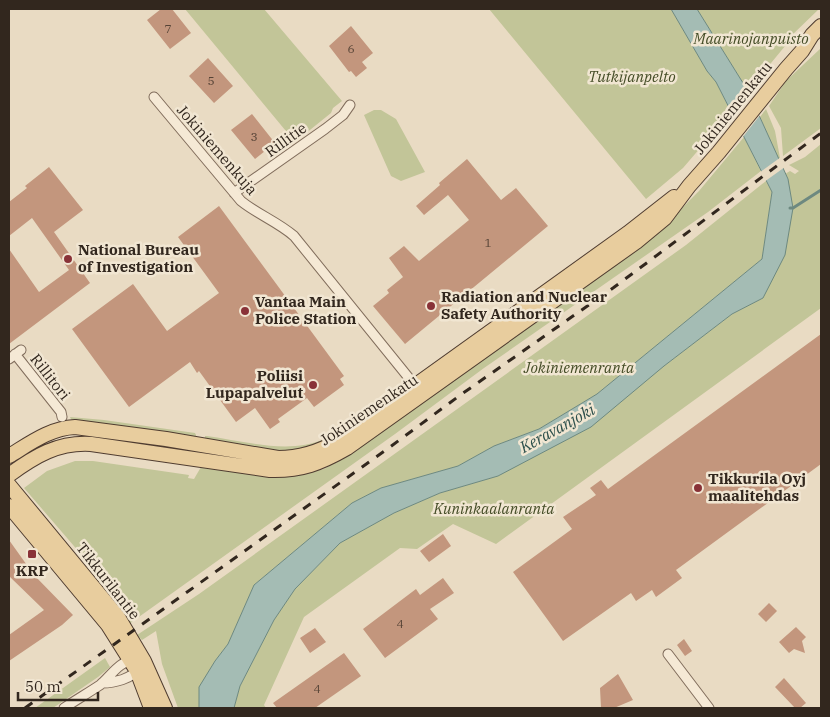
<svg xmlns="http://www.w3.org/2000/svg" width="830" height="717" viewBox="0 0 830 717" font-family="'IBM Plex Serif',serif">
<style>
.green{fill:#c2c598}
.water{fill:#a4bcb4;stroke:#6d8980}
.pier{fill:#e9dbc3}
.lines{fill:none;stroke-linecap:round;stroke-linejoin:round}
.stream{stroke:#6d8980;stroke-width:3}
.building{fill:#c3967d}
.street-casing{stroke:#816d5c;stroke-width:11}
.primary-casing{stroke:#4f3c30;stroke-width:16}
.street{stroke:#f5e9d5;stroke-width:9}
.primary{stroke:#e8cd9e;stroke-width:14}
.rail{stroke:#32271e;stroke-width:3;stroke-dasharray:9 9;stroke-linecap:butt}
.poi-dot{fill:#893237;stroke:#f1e6d2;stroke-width:2}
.labels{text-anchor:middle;stroke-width:5;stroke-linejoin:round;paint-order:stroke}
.number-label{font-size:12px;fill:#564336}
.park-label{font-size:15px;font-style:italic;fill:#454d27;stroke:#f1e6d2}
.street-label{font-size:15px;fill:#32271e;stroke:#f1e6d2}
.poi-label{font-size:15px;font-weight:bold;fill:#32271e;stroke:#f1e6d2;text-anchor:start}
.water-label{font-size:16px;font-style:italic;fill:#2f514d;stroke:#f1e6d2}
</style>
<rect width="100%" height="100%" fill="#e9dbc3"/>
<!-- green -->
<path class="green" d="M185 9H264L342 101 333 108 331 113 295 142Z
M489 9H671L707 71 716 82 731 112 683 168 646 199Z
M697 9H819L789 38 790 40 748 91Z
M821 48V128L783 156 781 128 769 106 786 81Z
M766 109 775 131 780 158H778L760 117Z
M374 110H381L396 119 425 172 401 181 391 176 364 115Z
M744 137 761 171 708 212 484 368 395 434 129 624 122 616 131 604 125 601 119 610 110 597 115 592 95 569 104 583 102 586 86 560 24 488 47 471 75 461H93L189 475 188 478 194 479 201 467 289 476 324 469 341 459 414 408 665 225 699 191Z
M821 144V308L496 544 453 524 417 549 400 548 304 617 264 705 266 708H234L240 686 274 620 295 589 340 543 394 513 440 493 498 476 664 366 732 314 763 298 788 179 785 174 790 171 795 174 799 171 789 165 805 157Z
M766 181 772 192 762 259 597 394 539 429 494 446 458 466 381 488 352 503 254 585 228 644 215 661 200 687 199 708H178L162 664 156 631 142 640 137 635 199 594 686 245Z
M391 393 393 397 345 431 310 449 285 451H275L205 440V436H207C244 441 289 455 324 439 345 430 372 407 391 393Z
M70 417 104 420 195 433 196 435V438L72 421Z
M105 658 110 667 98 677 53 708H35Z"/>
<!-- water -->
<path class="water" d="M671 9H697L748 91 788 179 793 208 785 255 763 298 732 314 664 366 591 427 498 476 440 493 394 513 340 543 295 589 274 620 240 686 234 708H199V687L215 661 228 644 254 585 352 503 381 488 458 466 494 446 539 429 597 394 762 259 772 192 716 82 707 71Z"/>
<!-- pier -->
<path class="pier" d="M750 90 761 114 742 138 730 115Z
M781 157 785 167 764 182 759 173Z"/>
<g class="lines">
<!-- stream -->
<path class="stream" d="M790 208H793L821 190"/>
</g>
<!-- building -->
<path class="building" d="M161 9H172L191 33 170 49 147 20Z
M351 26 373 53 362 62 367 68 356 77 351 71 349 72 329 46Z
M208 58 233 86 214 103 189 76Z
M252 114 275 143 255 159 231 130Z
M467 159 501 200 516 188 548 226 405 344 373 306 389 293 387 290 403 277 389 258 404 246 419 261 469 220 448 195 424 215 416 206 440 185 439 183Z
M49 167 83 210 54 232 90 283 9 344V249L39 292 69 270 32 218 9 236V202L27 188 25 186Z
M219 206 344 376 340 379 344 385 314 407 307 398 278 419 280 422 270 429 255 408 236 422 199 371 197 373 190 362 129 407 72 329 133 284 167 331 219 293 178 237Z
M821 334V464L676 570 682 578 656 597 652 590 636 601 631 593 563 641 513 572 572 529 563 517 596 495 590 488 601 480 608 489Z
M443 534 451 546 429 562 420 551Z
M9 540 34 575 73 615 62 625 9 661V635L44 610 9 576Z
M443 578 454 593 430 609 438 619 385 658 363 629 416 589 420 595Z
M769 603 777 611 766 622 758 614Z
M796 627 806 637 802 641 805 653 794 649 789 653 779 642Z
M315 628 326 642 310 653 300 638Z
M684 639 692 651 685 656 677 645Z
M344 653 361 676 315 708H277L273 703Z
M618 674 633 700 614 708H601L600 688Z
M784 678 806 703 800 708H795L775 687Z"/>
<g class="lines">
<!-- street casing -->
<g class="street-casing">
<path id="street" d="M154 97 241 201C257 214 278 222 294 236L417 388
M234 193 325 129 343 115 350 105
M15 354 61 412 62 417
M9 359 21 350
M668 654 709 708
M102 683C114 683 132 679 139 668
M64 708C76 700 88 693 100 685 111 676 119 661 134 660"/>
</g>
<!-- primary casing -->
<g class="primary-casing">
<path id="primary" d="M9 456C29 444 50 428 75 427L166 439 278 458C301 458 319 452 338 441L628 233 674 197
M9 475C35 456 58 442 91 444L270 470C301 471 321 463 347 448L636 242 665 218 689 186 719 152 786 69 802 51 812 35 821 26
M9 485 118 617 144 661 165 708
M9 506 108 625 137 671 151 708"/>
</g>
<!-- street -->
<use href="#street" class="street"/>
<!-- primary -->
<use href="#primary" class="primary"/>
<!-- rail -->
<path class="rail" d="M25 708 390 447 459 396 613 288 821 133"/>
</g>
<!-- markers -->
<g class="poi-dot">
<circle cx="68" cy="259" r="5"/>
<circle cx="431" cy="306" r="5"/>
<circle cx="245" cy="311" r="5"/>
<circle cx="313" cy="385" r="5"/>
<circle cx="698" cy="488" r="5"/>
<rect x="27" y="549" width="10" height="10" rx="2.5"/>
</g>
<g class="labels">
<!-- number labels -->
<g class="number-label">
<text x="168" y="33">7</text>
<text x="351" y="53">6</text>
<text x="211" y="85">5</text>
<text x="254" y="141">3</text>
<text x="488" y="247">1</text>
<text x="400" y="628">4</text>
<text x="317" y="693">4</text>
</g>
<!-- park labels -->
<g class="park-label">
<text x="751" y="44">Maarinojanpuisto</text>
<text x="632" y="82">Tutkijanpelto</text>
<text x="579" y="373">Jokiniemenranta</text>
<text x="494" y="514">Kuninkaalanranta</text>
</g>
<!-- street labels -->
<g class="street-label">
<text transform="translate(733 108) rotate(-51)" y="5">Jokiniemenkatu</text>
<text transform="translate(286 140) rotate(-36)" y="5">Rillitie</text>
<text transform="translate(217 150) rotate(49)" y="5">Jokiniemenkuja</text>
<text transform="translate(50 377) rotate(52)" y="5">Rillitori</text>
<text transform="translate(369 410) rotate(-34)" y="5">Jokiniemenkatu</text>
<text transform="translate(108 581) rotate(52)" y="5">Tikkurilantie</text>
</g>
<!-- poi labels -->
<g class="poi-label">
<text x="78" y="255">National Bureau<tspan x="78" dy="17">of Investigation</tspan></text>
<text x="441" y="302">Radiation and Nuclear<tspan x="441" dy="17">Safety Authority</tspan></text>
<text x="255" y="307">Vantaa Main<tspan x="255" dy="17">Police Station</tspan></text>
<text x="303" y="381" text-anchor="end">Poliisi<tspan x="303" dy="17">Lupapalvelut</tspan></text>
<text x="708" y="484">Tikkurila Oyj<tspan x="708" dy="17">maalitehdas</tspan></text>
<text x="32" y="576" text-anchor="middle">KRP</text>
</g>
<!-- water labels -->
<g class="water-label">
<text transform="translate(557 428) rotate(-29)" y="6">Keravanjoki</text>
</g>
</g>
<!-- border -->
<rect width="830" height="717" fill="none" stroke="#32271e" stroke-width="20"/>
<!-- scale -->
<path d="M18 692v8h80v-8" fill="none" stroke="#32271e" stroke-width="2.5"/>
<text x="25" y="692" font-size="15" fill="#32271e" stroke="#f1e6d2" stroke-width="4" paint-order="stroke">50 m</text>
</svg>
